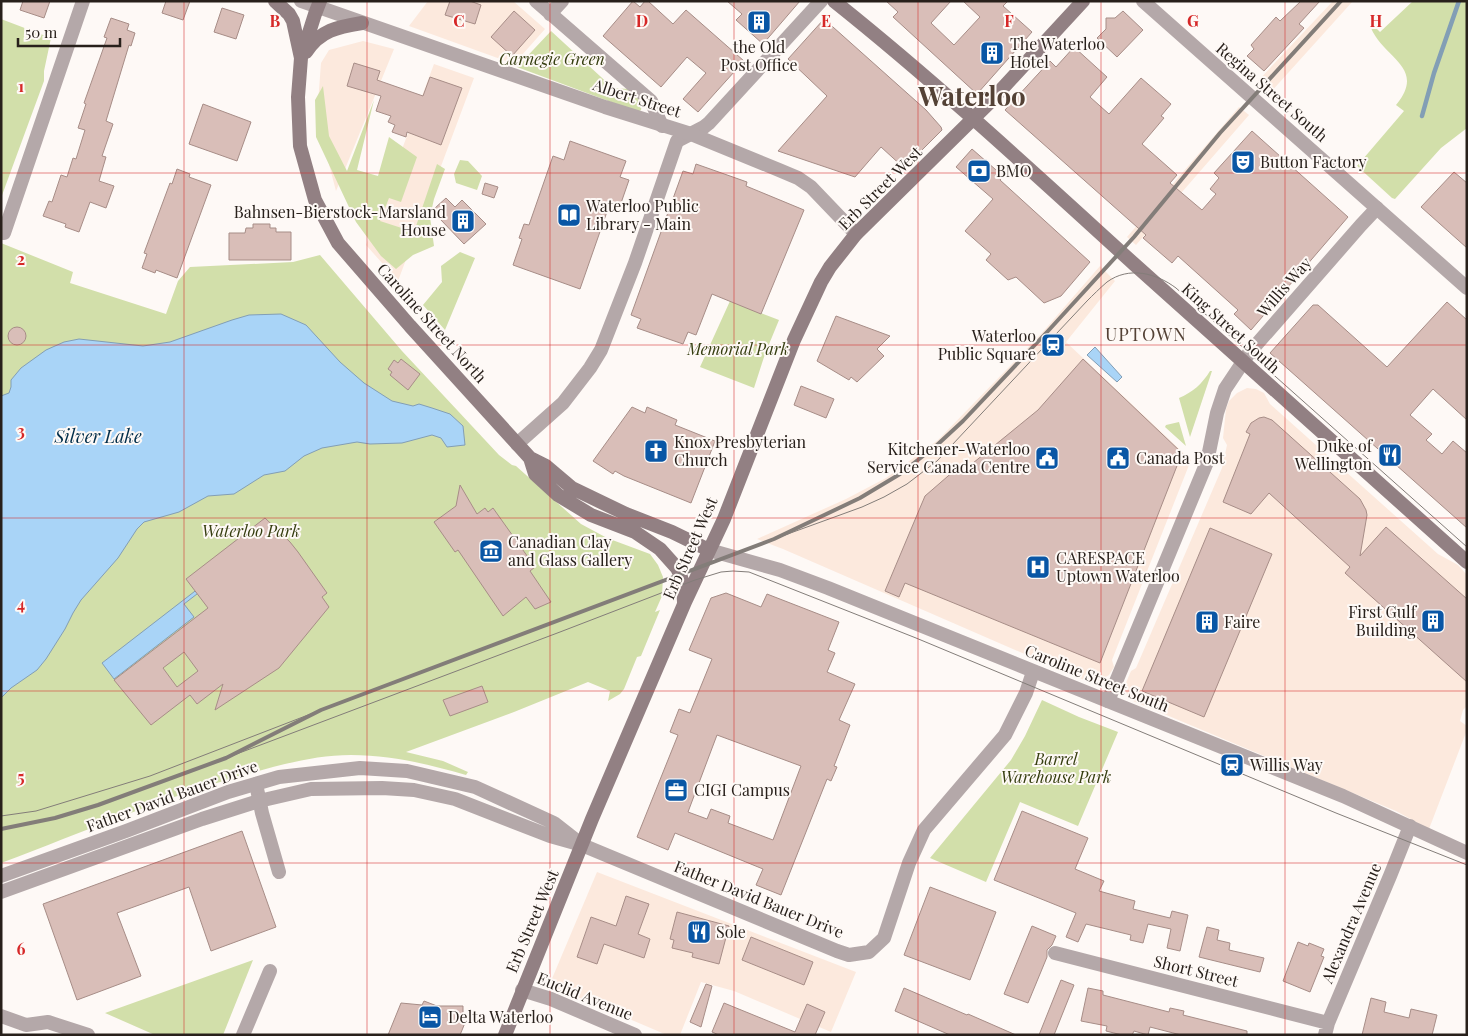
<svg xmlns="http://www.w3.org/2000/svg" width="1468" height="1036" viewBox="0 0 1468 1036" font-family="'Playfair Display',serif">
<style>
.built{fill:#fce9dd}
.green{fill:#d2dfaa}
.water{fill:#a9d4f7;stroke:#829eb5}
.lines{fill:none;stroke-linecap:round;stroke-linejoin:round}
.stream{stroke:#829eb5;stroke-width:4.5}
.building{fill:#d9beb8;stroke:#a78d87;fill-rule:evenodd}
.minor{stroke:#b4a8a9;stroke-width:14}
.tertiary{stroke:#b4a8a9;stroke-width:14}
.secondary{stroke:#928083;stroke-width:14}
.tram{stroke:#837d79;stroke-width:1}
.rail{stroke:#837d79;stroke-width:4}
.grid{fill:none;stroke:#d62828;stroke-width:1;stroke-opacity:0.55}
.labels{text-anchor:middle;stroke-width:4;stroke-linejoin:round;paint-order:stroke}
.poi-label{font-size:16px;fill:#28201b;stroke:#fef9f6;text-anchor:start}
.park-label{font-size:16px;font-style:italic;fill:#363e10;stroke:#fef9f6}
.street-label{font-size:16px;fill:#28201b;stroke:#fef9f6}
.neighbourhood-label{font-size:18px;letter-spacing:1px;fill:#534135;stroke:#fef9f6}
.water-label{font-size:18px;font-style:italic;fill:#022e4a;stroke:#fef9f6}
.town-label{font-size:26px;font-weight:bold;fill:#534135;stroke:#fef9f6}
.grid-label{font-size:16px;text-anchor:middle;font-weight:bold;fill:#d62828;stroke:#fef9f6;stroke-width:4;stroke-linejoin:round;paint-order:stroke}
</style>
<rect width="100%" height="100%" fill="#fef9f6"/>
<!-- built -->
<path class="built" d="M428 1H513L545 29 514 64 409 26Z
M1333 1H1353L1269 94 1256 83Z
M363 41 394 49 336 191 325 149 318 103 321 63 329 50Z
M434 64 474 78 398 281 366 245Z
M1239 107 1249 115 1136 245 1127 237Z
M1100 266 1115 281 1066 342 1191 460 1112 660 1114 667 1109 675 1101 680 1091 683 783 549 757 539 846 499 886 478 938 440 1041 334Z
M1247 388 1256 389 1264 393 1270 404 1438 554 1458 565 1467 575V706L1463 710 1460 721 1467 726V730L1429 829 1396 811 1133 701 1126 693 1125 685 1131 671 1136 668 1222 468 1227 445 1223 438 1226 409 1229 401 1237 393Z
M597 872 856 972 831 1032 734 991 701 982 680 1035H667L554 987 551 981Z"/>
<!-- green -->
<path class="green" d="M1413 1H1467V128L1441 148 1395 199 1392 198 1357 166 1404 111 1396 105C1427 67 1384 59 1371 28L1372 24 1380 32Z
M1 19 51 38 44 71V81L1 198Z
M551 31 613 88 629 89 642 103 641 110 638 112 517 67Z
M323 86 329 136 347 171 374 100 357 170 378 176 389 137 417 157 401 202 389 198 380 221 414 232 437 164 445 169 434 199 430 217 434 246 413 255 396 269 381 256 356 222 316 137 315 100Z
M460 160 468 161 482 176 477 190 456 183 454 174Z
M1 243 73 272 70 283 166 314 178 281 190 267 293 262 320 255 402 351 499 455 512 465 516 466 581 524 607 538 650 554 658 565 663 577 662 596 655 612 660 610 641 656 637 657 624 689 620 694 608 701 610 691 588 682 514 712 406 752 443 761 468 772 466 775C427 764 391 755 351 755 316 755 284 764 251 773 166 796 84 832 1 863Z
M460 252 475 258 445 330 423 305 442 282 441 266Z
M730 301 779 320 765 354 754 388 700 367Z
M1210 371H1212L1190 437 1179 398C1193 392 1202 384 1210 371Z
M1179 422 1186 446 1165 427 1166 425Z
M1042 700 1079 717 1118 732 1078 826 1020 802 986 882 930 858 1011 760 1025 736Z
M253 960 223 1035H155L105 1013Z"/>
<!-- water -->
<path class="water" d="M281 314 306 325 340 362 364 383 392 401 413 406 419 404 432 408 450 414 463 426 465 445 447 447 441 438 432 435 402 443 370 444 357 442 322 448 304 456 285 471 264 475 234 494 208 496 179 512 144 522 137 529 118 558 81 600 73 613 65 629 46 659 37 670 11 688 1 698V396L9 393 11 387V380L21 368 46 350 64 342 79 339 143 346 170 342 232 320 249 315Z
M1095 347 1122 377 1117 382 1087 355Z
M265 537 267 540 184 604 194 617 114 679 102 663Z"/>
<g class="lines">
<!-- stream -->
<path class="stream" d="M1422 116 1434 73 1459 1"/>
</g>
<!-- building -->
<path class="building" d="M23 1H50L44 18 20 10Z
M166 1H190L183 20 162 13Z
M450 1H470L481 5 475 24 445 15Z
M633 1 640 7 645 1H648L673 24 686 10 744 61 698 112 683 99 706 73 687 57 661 87 603 36Z
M727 1H800L763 44 736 20 742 14Z
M886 1H951L931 23 954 45 980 17 963 1H1008L1003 6 1032 32 977 94 893 17 898 12Z
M1301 1H1320L1299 24 1304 28 1264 71 1247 56 1254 49 1251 45 1276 17 1280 21Z
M222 8 244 15 236 39 214 32Z
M514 11 535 30 512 56 491 37Z
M1123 11 1143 30 1117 57 1097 38 1106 29V18H1115Z
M111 18 129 24 127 30 135 33 131 46 129 45 106 121 113 124 102 156 106 157 99 181 114 186 106 208 90 202 79 232 65 227 66 224 43 216 49 201 52 202 61 175 67 177 73 158 76 159 85 130 78 128 86 104 84 103 107 38 104 37Z
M824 19 926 110 941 127 942 130 904 168 881 147 855 177 778 151 827 96 788 59Z
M1074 47 1107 77 1090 97 1109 114 1141 78 1171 104 1161 116 1164 118 1142 144 1177 175 1170 183 1202 210 1216 194 1210 189 1219 178 1214 173 1252 131 1348 217 1251 330 1234 314 1238 310 1178 256 1172 263 1143 238 1146 235 1005 110 1050 61 1056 67Z
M354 63 380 71 377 80 423 96 430 77 462 88 441 145 407 132 406 137 392 132 395 125 388 122 391 116 376 111 381 96 347 86Z
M203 104 251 122 237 161 189 144Z
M570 141 626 161 620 177 629 180 620 206 610 203 580 289 513 265 522 239 519 238 524 224 529 225 553 156 564 160Z
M972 149 1003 176 1000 180 1090 262 1061 296 1044 303 1016 277 1008 280 986 260 991 254 965 231 993 199 956 167Z
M696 164 747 182 746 186 804 210 761 314 712 294 696 335 688 332 683 344 637 328 641 319 631 315 683 171 693 174Z
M177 169 190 174 189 177 211 185 177 278 156 270 155 273 142 268 147 254 144 253 170 183 172 184Z
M1454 172 1467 183V248L1421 207Z
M485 183 498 187 494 198 482 194Z
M446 198 455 207 462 200 486 224 464 244 440 219 442 216 435 208Z
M253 224H270V228H276V232H291V260H229V233H245L246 228H253Z
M1447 302 1467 320V420L1433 389 1410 415 1432 434 1426 440 1442 454 1453 441 1467 453V528L1270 353 1313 305H1318L1387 367Z
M836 316 890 336 877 349 884 356 857 382 851 377 849 380 817 361Z
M8 336a9 9 0 1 1 18 0a9 9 0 1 1-18 0Z
M401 359 420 374 408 390 390 375 392 372 388 369 394 360 398 363Z
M1083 359 1182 453 1100 663 905 583 899 597 885 591 925 496 955 470 962 472 1038 410Z
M801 386 834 399 826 418 794 405Z
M632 407 645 413 647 407 677 420 675 425 715 441 691 503 624 476 615 471 613 474 593 461Z
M1264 417 1272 420 1360 499 1366 510 1367 515 1360 556 1386 527 1467 599V682L1345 573 1350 567 1269 493 1251 514 1223 502 1250 434 1246 432 1251 423 1259 418Z
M460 485 477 514 485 508 488 512 493 508 535 567 530 571 551 602 535 609 526 597 503 616 458 550 455 552 434 522 456 506Z
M265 518 290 542 298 552 327 593 322 597 329 607 279 668 215 710 223 684 197 704 190 695 151 725 114 680 208 608 186 579ZM184 652 198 671 177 687 163 668Z
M1210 528 1272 554 1204 717 1142 691Z
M726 593 761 607 767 594 839 622 828 650 835 653 827 672 855 684 839 720 850 725 834 766 837 767 831 781 827 779 781 895 756 885 763 869 675 833 668 850 637 837 678 735 670 732 679 709 690 713 712 659 689 650 711 598ZM717 735 801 766 773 840 728 823 730 816 711 809 707 819 688 812Z
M482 686 488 702 450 716 443 700Z
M1022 811 1088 838 1075 869 1104 881 1099 891 1135 901 1133 909 1170 918 1172 911 1188 915 1180 951 1167 948 1171 929 1148 924 1143 943 1130 940 1131 935 1086 924 1078 942 1066 937 1076 913 994 880Z
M242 831 276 927 211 951 189 887 117 913 141 976 77 1000 43 904Z
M930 887 996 912 970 980 904 955Z
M626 896 649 904 638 934 650 939 644 958 604 944 597 964 577 957 591 917 616 926Z
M677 912 729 926 719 964 692 957 693 953 672 948 674 940 670 939Z
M1032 926 1056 936 1052 945 1047 950V957L1028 1003 1004 994Z
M1207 927 1219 930 1217 940 1230 943 1229 950 1264 958 1260 972 1199 957Z
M751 937 813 962 804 985 742 960Z
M1298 942 1308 946 1309 943 1324 949 1321 956 1324 957 1310 992 1283 981Z
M1061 980 1074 985 1054 1035H1039Z
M706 984 712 986 701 1027 690 1022Z
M904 988 967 1015 968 1014 1016 1035H950L895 1011Z
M1088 988 1103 991V995L1169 1012 1170 1008 1184 1011 1183 1015 1247 1031V1035H1181L1150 1027 1148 1035 1134 1031 1132 1035H1122L1106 1031 1107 1026 1081 1021Z
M1371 998 1386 1002 1384 1012 1409 1018 1411 1009 1437 1015 1432 1035H1362Z
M424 1001 437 1006H463V1017L467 1018 460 1035H388L401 1003 422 1005Z
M724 1003 795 1032 807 1004 825 1012 815 1035H719L712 1032Z"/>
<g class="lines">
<!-- minor -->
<path class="minor" d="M536 1 651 101 662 126
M550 14 562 1
M4 233 83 1
M517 444 563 403 590 368 601 350 635 263 677 141 704 127 709 123 821 1
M1108 701 1207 462 1217 413 1225 389 1249 353 1361 225 1377 208
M256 784 262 813 279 872
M1055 953 1328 1023
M522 990 551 999 635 1035
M1 1016 26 1025 48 1022 88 1035
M243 1035 270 971
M1325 1035 1328 1023 1390 876 1410 826"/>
<!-- tertiary -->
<path class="tertiary" d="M301 1 605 107 691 134 779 170 798 178 811 187 856 234
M1143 1 1467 288
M709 550 780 570 828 588 1343 796 1467 853
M1 876 126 831 228 792 279 777 360 768 407 771 475 787 554 823 577 841
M1 892 202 819 259 801 311 789 382 788 414 790 455 799 550 836 582 845 837 951 849 955 869 952 884 938 909 863 924 830 1005 735 1026 693 1033 672"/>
<!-- secondary -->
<path class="secondary" d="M275 1 289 14 293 21 301 58
M320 1 315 14 301 58 298 97 300 146 315 200 338 243 410 326 530 458 546 466 572 488 626 514 672 532 709 550
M834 1C938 84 1036 175 1134 264 1245 364 1356 463 1467 562
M306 52C320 30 338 27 362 23
M530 458 535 474 558 495 591 515 635 532 660 549 677 568 680 574 683 584 684 602
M505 1035 592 819 685 602 724 519 794 340 821 282 830 267 856 234 989 103 1083 1"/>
<!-- tram -->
<path class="tram" d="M774 539 862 507 884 497 907 484 937 461 1087 301C1093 295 1100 288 1107 282 1129 266 1156 273 1176 288L1467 547
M226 758 560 632 695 580 721 572 733 571 749 572 916 638 1336 813 1467 865
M1 816 36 811 150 776 321 710"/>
<!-- rail -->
<path class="rail" d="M1 829 55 818 98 805 226 758 321 710 774 539 860 498 900 474 937 445 963 421 1048 331 1134 237 1220 133 1341 1"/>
</g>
<!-- grid -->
<path class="grid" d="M184 1V1035M367 1V1035M550 1V1035M734 1V1035M918 1V1035M1101 1V1035M1285 1V1035M1 173H1467M1 345H1467M1 518H1467M1 691H1467M1 863H1467"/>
<!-- icons -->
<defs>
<g id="building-square" transform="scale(1.25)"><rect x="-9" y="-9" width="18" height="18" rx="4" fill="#0956a5" stroke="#fef9f6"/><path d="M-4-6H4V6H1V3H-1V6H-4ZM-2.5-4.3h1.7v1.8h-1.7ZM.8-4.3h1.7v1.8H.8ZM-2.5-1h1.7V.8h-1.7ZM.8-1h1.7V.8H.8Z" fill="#fff"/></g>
<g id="theatre-square" transform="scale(1.25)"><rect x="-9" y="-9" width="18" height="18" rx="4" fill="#0956a5" stroke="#fef9f6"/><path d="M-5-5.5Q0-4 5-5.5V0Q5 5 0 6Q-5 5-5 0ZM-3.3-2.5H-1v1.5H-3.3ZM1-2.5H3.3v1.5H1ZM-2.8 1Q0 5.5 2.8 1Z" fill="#fff"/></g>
<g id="bank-square" transform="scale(1.25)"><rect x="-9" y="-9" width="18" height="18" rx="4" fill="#0956a5" stroke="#fef9f6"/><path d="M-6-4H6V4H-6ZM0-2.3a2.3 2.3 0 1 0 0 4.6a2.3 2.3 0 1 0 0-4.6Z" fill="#fff"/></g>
<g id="library-square" transform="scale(1.25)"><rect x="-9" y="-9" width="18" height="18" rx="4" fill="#0956a5" stroke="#fef9f6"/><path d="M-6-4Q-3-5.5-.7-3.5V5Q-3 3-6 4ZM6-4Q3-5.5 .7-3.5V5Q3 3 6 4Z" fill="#fff"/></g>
<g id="station-square" transform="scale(1.25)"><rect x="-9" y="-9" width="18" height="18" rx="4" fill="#0956a5" stroke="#fef9f6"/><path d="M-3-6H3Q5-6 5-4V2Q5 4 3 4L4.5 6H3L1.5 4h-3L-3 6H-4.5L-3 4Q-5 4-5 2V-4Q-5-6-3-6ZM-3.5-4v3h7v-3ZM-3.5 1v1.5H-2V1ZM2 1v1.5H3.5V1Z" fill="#fff"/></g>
<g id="church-square" transform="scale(1.25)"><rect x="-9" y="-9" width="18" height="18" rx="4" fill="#0956a5" stroke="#fef9f6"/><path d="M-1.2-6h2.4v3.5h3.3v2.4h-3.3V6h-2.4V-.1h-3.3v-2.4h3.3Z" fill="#fff"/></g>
<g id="restaurant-square" transform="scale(1.25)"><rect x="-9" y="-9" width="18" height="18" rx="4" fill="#0956a5" stroke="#fef9f6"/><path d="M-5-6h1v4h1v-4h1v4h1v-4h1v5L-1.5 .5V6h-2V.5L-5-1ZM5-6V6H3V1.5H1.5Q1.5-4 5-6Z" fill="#fff"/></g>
<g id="civic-square" transform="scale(1.25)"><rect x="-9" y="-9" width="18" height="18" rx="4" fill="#0956a5" stroke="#fef9f6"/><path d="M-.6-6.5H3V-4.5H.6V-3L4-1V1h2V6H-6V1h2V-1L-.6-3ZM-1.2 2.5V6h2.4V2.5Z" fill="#fff"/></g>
<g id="museum-square" transform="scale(1.25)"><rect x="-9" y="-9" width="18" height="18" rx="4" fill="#0956a5" stroke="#fef9f6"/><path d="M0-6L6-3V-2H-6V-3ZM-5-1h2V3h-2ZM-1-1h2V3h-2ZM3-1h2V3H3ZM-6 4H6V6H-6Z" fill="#fff"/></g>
<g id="hospital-square" transform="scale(1.25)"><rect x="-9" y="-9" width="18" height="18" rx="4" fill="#0956a5" stroke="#fef9f6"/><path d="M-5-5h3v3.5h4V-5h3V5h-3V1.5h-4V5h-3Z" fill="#fff"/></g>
<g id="office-square" transform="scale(1.25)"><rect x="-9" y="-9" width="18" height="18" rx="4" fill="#0956a5" stroke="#fef9f6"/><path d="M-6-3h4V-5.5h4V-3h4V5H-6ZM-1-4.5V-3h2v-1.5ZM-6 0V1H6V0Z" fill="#fff"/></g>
<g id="hotel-square" transform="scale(1.25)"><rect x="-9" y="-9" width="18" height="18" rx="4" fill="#0956a5" stroke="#fef9f6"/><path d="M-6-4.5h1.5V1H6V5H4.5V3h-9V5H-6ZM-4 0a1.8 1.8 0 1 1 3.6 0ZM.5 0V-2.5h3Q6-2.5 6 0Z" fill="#fff"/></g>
</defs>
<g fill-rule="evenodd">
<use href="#building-square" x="759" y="22"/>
<use href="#building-square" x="992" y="53"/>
<use href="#theatre-square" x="1243" y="162"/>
<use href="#bank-square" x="979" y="171"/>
<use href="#library-square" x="569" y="215"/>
<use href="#building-square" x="463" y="221"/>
<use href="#station-square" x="1053" y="345"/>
<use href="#church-square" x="656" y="451"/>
<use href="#restaurant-square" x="1390" y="455"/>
<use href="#civic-square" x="1047" y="458"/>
<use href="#civic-square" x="1118" y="458"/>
<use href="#museum-square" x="491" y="551"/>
<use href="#hospital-square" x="1038" y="567"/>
<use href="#building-square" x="1433" y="621"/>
<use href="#building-square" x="1207" y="622"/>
<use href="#station-square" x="1232" y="765"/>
<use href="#office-square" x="676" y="790"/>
<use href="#restaurant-square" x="699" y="932"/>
<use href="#hotel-square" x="430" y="1017"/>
</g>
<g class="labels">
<!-- poi labels -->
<g class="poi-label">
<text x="1010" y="50">The Waterloo<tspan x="1010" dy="18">Hotel</tspan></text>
<text x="759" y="53" text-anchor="middle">the Old<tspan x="759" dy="18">Post Office</tspan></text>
<text x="1260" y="168">Button Factory</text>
<text x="996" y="177">BMO</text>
<text x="586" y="212">Waterloo Public<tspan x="586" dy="18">Library - Main</tspan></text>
<text x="446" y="218" text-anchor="end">Bahnsen-Bierstock-Marsland<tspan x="446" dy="18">House</tspan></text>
<text x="1036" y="342" text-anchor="end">Waterloo<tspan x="1036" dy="18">Public Square</tspan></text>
<text x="674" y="448">Knox Presbyterian<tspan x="674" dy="18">Church</tspan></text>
<text x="1372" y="452" text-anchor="end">Duke of<tspan x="1372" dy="18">Wellington</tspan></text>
<text x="1030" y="455" text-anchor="end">Kitchener-Waterloo<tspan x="1030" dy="18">Service Canada Centre</tspan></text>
<text x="1136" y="464">Canada Post</text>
<text x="508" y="548">Canadian Clay<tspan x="508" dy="18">and Glass Gallery</tspan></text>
<text x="1056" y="564">CARESPACE<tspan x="1056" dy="18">Uptown Waterloo</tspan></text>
<text x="1416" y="618" text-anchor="end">First Gulf<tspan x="1416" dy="18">Building</tspan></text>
<text x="1224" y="628">Faire</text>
<text x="1250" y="771">Willis Way</text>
<text x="694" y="796">CIGI Campus</text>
<text x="716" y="938">Sole</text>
<text x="448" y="1023">Delta Waterloo</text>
</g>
<!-- park labels -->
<g class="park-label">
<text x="552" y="65">Carnegie Green</text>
<text x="738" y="355">Memorial Park</text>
<text x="251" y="537">Waterloo Park</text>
<text x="1056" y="765">Barrel<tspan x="1056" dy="18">Warehouse Park</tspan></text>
</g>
<!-- street labels -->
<g class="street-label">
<text transform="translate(1272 92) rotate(41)" y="6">Regina Street South</text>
<text transform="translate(637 98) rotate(18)" y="6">Albert Street</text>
<text transform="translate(880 188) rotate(-45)" y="6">Erb Street West</text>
<text transform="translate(1284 287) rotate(-49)" y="6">Willis Way</text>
<text transform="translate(432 323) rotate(48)" y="6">Caroline Street North</text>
<text transform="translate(1231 328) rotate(42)" y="6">King Street South</text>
<text transform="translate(690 548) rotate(-66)" y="6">Erb Street West</text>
<text transform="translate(1097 678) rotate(22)" y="6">Caroline Street South</text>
<text transform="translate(172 796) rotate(-20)" y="6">Father David Bauer Drive</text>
<text transform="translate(759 899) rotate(22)" y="6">Father David Bauer Drive</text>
<text transform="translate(532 921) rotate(-67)" y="6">Erb Street West</text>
<text transform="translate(1351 923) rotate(-67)" y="6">Alexandra Avenue</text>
<text transform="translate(1196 971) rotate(14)" y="6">Short Street</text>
<text transform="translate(585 996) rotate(22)" y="6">Euclid Avenue</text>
</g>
<!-- neighbourhood labels -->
<g class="neighbourhood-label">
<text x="1146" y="341">UPTOWN</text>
</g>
<!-- water labels -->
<g class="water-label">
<text x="98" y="443">Silver Lake</text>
</g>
<!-- town labels -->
<g class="town-label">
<text x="972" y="106">Waterloo</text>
</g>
</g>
<g class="grid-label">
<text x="275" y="27">B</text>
<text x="459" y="27">C</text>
<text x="642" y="27">D</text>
<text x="826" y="27">E</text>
<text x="1009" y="27">F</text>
<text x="1193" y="27">G</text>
<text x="1376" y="27">H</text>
<text x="21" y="92">1</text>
<text x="21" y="265">2</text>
<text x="21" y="437">3</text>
<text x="21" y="610">4</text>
<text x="21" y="783">5</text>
<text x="21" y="955">6</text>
</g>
<!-- border -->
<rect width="1468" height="1036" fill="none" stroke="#28201b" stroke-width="5"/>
<!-- scale -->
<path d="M18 38v8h102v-8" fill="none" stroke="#28201b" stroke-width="2.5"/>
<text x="25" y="38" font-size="15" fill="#28201b" stroke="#fef9f6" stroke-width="4" paint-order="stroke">50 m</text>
</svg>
